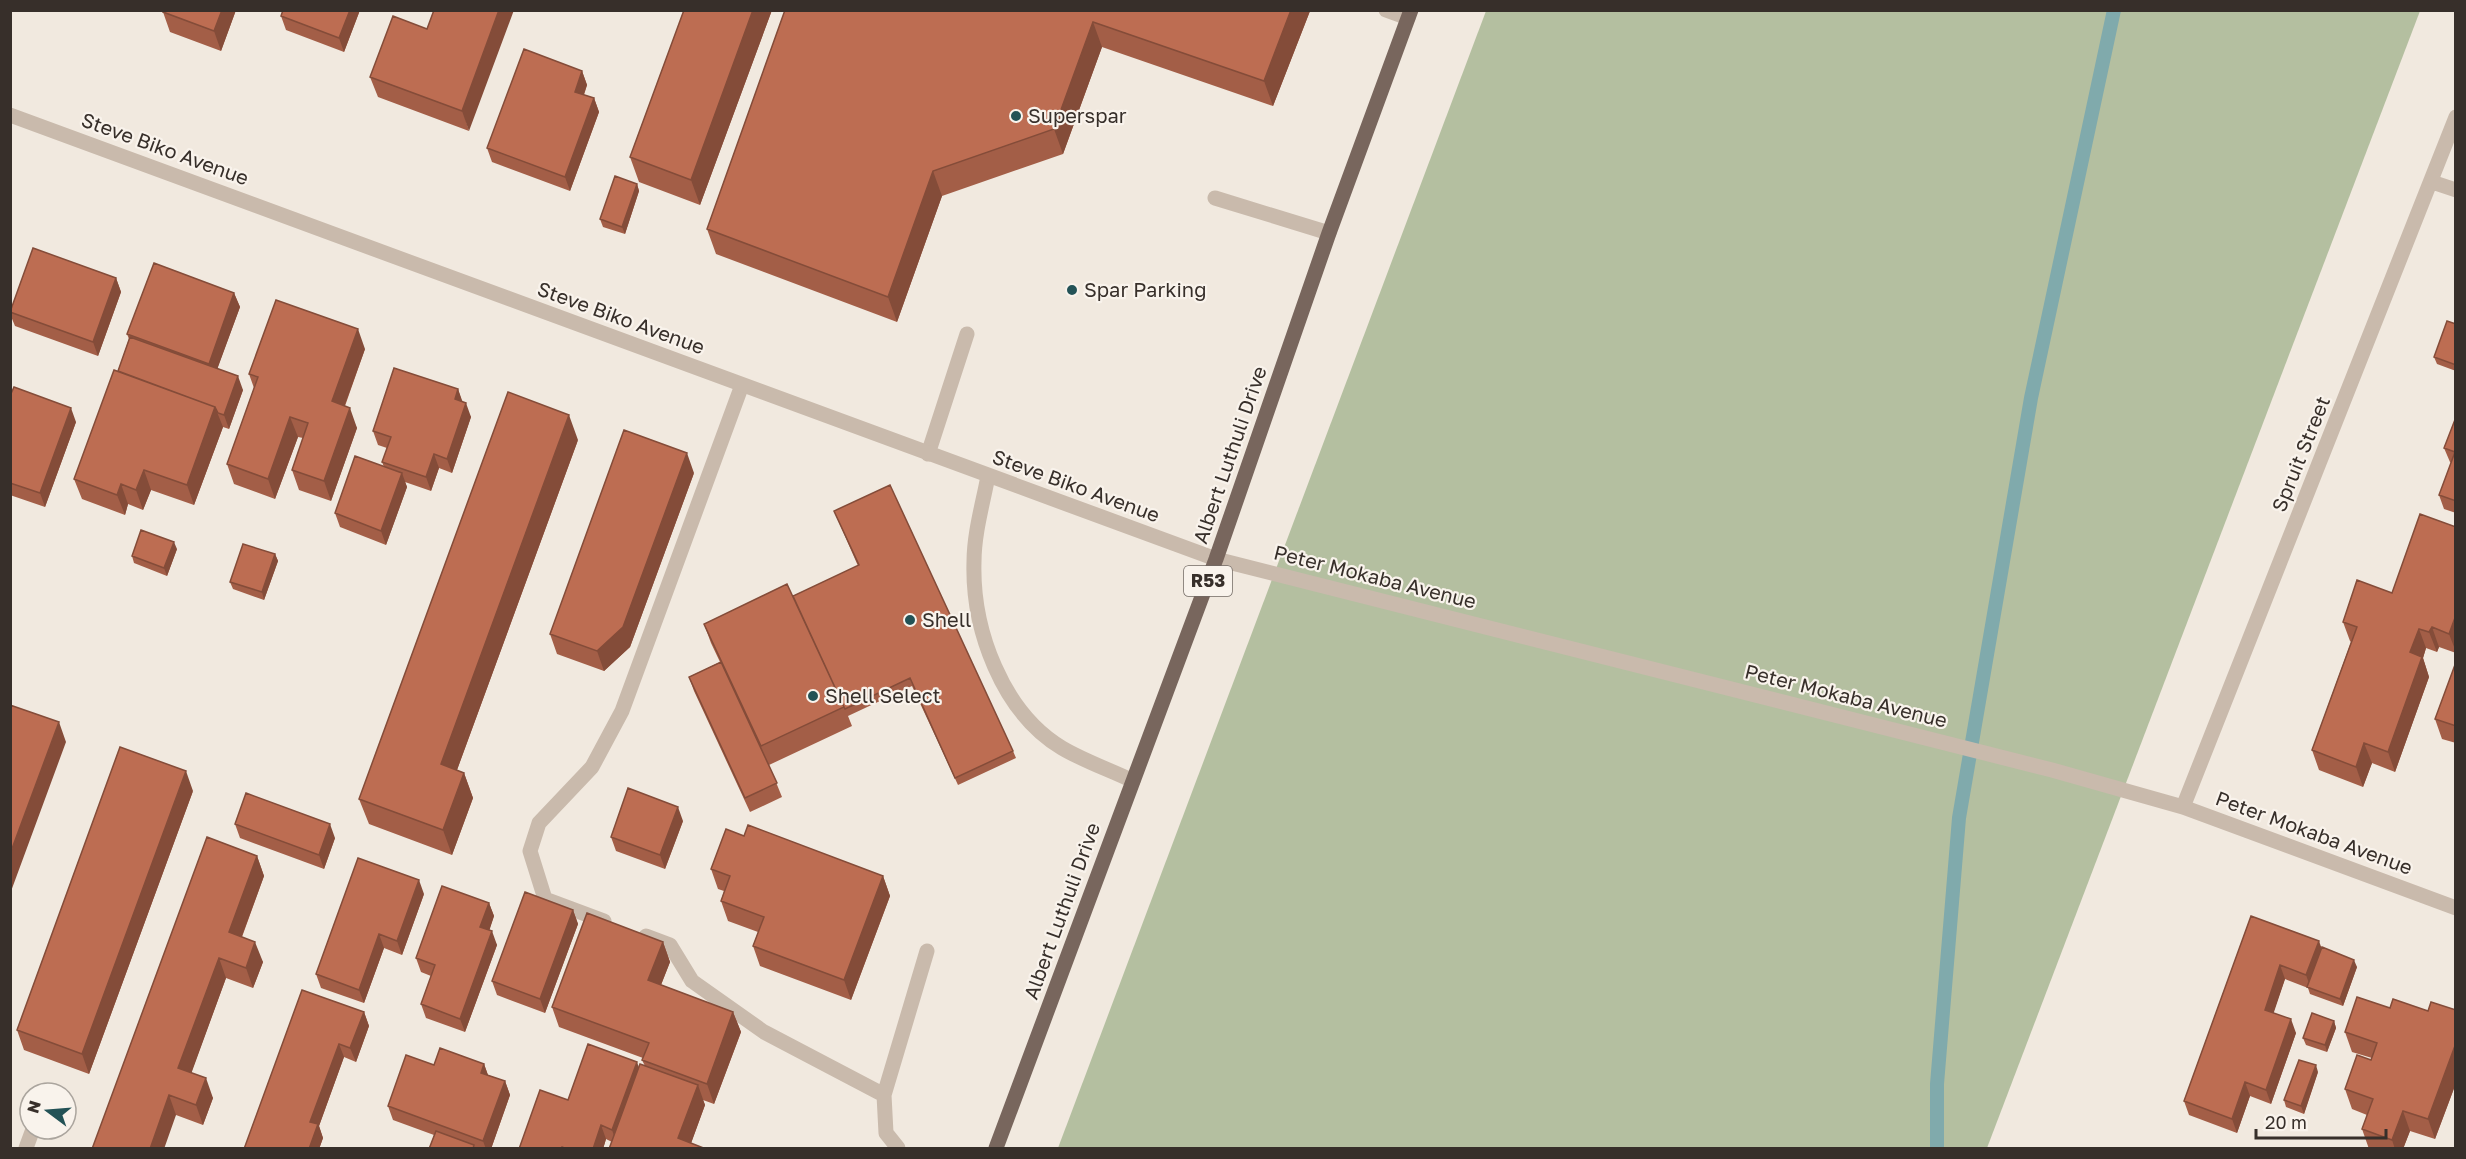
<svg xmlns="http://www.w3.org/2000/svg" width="2466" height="1159" viewBox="0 0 2466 1159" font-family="'Golos Text',sans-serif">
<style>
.green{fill:#b4bfa0}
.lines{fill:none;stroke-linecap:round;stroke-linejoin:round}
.stream{stroke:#80aaac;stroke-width:14}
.service{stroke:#c9baac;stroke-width:15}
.minor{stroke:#c9baac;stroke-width:15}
.primary{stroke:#78665d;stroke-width:15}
.wall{fill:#a35e47}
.shaded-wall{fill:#844c39}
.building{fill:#bd6d52;stroke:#844c39;stroke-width:1.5}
.poi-dot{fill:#235256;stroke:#f9f3ec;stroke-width:2}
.labels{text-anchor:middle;stroke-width:4.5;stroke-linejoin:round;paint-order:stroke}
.shield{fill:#f9f3ec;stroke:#716a64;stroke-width:1.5}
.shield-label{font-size:18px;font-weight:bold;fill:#372f2a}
.poi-label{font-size:20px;fill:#372f2a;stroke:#f9f3ec;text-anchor:start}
.street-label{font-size:20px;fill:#372f2a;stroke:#f9f3ec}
</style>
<rect width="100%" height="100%" fill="#f1e9df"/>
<!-- green -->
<path class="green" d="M1486 11H2420L1987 1148H1058Z"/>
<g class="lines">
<!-- stream -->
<path class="stream" d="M1937 1148V1084L1959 818 2031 398 2114 10"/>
<!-- service -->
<path class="service" d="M1386 10 1408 18
M1215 198 1329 233
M928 454 967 334
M988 476C983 503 974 533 974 562 972 629 1002 712 1062 748 1084 761 1110 770 1133 781
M604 921 545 899 530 851 539 823 592 767 622 711 742 385
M646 936 670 945 692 981 764 1032 884 1095
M26 1148 33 1129
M898 1148 886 1133 884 1095 927 951"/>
<!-- minor -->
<path class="minor" d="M10 115 1216 559 2052 770 2183 807 2456 908
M2432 182 2456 190
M2183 807 2456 117"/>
<!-- primary -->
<path class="primary" d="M996 1148 1216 559 1329 233 1411 10"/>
</g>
<!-- wall -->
<path class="wall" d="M236 10 221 51 170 32 163 12Z
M360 10 344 52 286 30 281 16Z
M434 10 469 131 378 97 370 77 427 29Z
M684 10H772L700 205 639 182 630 157Z
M785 10 1310 11 1273 106 1102 47 1063 154 942 196 897 322 716 254 707 229Z
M582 71 587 85 584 95 594 98 599 112 570 191 492 162 487 148Z
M637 184 639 191 625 234 603 227 600 219Z
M116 278 121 292 98 356 15 326 10 314V310Z
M234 293 240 307 217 369 243 390 229 429 223 427 194 505 151 490 143 510 128 504 125 515 82 499 74 479 118 371 129 339 127 334Z
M2456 324V371L2437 364 2434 357Z
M365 349 345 406 357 428 331 501 299 490 292 470 303 438 298 437 275 499 234 484 227 464 254 388 249 374Z
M458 389 462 402 471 417 452 473 439 468 431 491 405 482 407 487 386 545 340 527 335 513 384 467 382 462 387 448 378 445 373 431Z
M10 396 76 422 45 507 10 495Z
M2456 417V513L2444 509 2439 495 2451 463 2450 462 2444 448Z
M578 440 457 770 464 773 473 798 452 855 369 824 359 799Z
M694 473 630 647 604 671 557 654 550 634Z
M834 511 1013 751 1016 758 958 785 912 686 848 716 852 726 769 765 782 797 750 812 694 691 689 677 720 662 711 643 704 624 793 596 858 566Z
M2456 527V653L2439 647 2437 652 2426 648 2423 658 2429 677 2395 772 2372 763 2363 787 2319 770 2312 750 2351 642 2350 641 2343 622 2392 593Z
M177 549 167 576 134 563 132 556Z
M275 554 278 561 264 600 233 589 230 582Z
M2456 662V743L2442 739 2435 719Z
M193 791 89 1074 24 1050 17 1030Z
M683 821 665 869 616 851 611 837Z
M235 824 335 838 324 869 240 838Z
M744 836 883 876 890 896 851 1000 760 966 753 946 758 932 728 921 721 901 724 891 718 889 711 869Z
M257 856 264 876 242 937 263 962 253 988 226 978 191 1073 213 1098 203 1125 176 1115 92 1149Z
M424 894 402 955 384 948 364 1003 321 988 316 974Z
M489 903 494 916 489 930 497 945 465 1032 426 1018 421 1004 431 976 421 972 416 958Z
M573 910 578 924 545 1013 497 995 492 981Z
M2251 916 2322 947 2357 967 2343 1006 2310 994 2308 988 2285 979 2273 1013 2296 1033 2271 1104 2250 1096 2237 1133 2189 1115 2184 1101Z
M663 942 670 962 661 985 733 1012 741 1032 714 1104 703 1100 705 1105 691 1143 612 1142 606 1139 603 1149H519L568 1100 645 1066 642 1060 643 1058 559 1027 552 1007Z
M2390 1008 2428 1011 2456 1010V1083L2435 1139 2410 1131 2403 1149H2369L2362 1129 2367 1115 2352 1109 2345 1089 2372 1058 2352 1052 2345 1032Z
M364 1012 369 1026 356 1062 344 1057 319 1126 323 1138 319 1149H244Z
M2334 1021 2336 1028 2327 1052 2306 1045 2303 1038Z
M484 1064 488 1075 505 1081 510 1095 491 1149H429L434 1135 393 1120 388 1106 434 1065Z
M2318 1072 2304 1114 2286 1107 2284 1100Z"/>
<!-- shaded-wall -->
<path class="shaded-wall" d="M222 10H236L221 51 214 31Z
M350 10H360L344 52 339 38Z
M499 10H514L469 131 462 111Z
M753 10H772L700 205 691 180Z
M1291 10H1310V11L1273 106 1264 81Z
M1093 22 1102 47 1063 154 1054 129Z
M582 71 587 85 580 105 575 92Z
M594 98 599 112 570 191 565 177Z
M933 171 942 196 897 322 888 297Z
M637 184 639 191 625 234 622 227Z
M116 278 121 292 98 356 93 342Z
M234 293 240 307 214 378 209 364Z
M358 329 365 349 339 421 332 401Z
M238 376 243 390 229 429 224 415Z
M458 389 463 403 455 399Z
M466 403 471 417 452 473 447 459Z
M215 407 223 427 194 505 187 485Z
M71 408 76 422 45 507 40 493Z
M350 408 357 428 331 501 324 481Z
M569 415 578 440 450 789 441 764Z
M290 417 298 437 275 499 268 479Z
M687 453 694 473 630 647 604 671 597 651Z
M434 454 439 468 431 491 426 477Z
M144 470 151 490 143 510 136 490Z
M402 473 407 487 386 545 381 531Z
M121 484 128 504 125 515 117 495Z
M174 542 177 549 167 576 164 568Z
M275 554 278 561 264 600 262 592Z
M2456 615V652L2449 634Z
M2432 627 2439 647 2437 652 2429 632Z
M2419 629 2426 648 2423 658 2429 677 2395 772 2388 752 2410 652Z
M59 722 66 742 10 894V854Z
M2364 743 2372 763 2363 787 2356 767Z
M186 771 193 791 89 1074 82 1054Z
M464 773 473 798 452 855 443 830Z
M678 807 683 821 665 869 660 855Z
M330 824 335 838 324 869 319 855Z
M257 856 264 876 236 952 229 932Z
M883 876 890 896 851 1000 844 980Z
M419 880 424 894 402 955 397 941Z
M489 903 494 916 486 941 480 927Z
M573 910 578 924 545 1013 540 999Z
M492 931 497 945 465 1032 460 1019Z
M379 934 384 948 364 1003 359 990Z
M2319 941 2324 955 2311 989 2306 975Z
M255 942 263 962 253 988 246 968Z
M663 942 670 962 655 1000 648 980Z
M219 958 226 978 186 1088 178 1068Z
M2354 960 2357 967 2343 1006 2340 999Z
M2280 965 2285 979 2270 1024 2265 1010Z
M364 1012 369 1026 356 1062 350 1048Z
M733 1012 741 1032 714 1104 707 1084Z
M2291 1019 2296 1033 2271 1104 2266 1090Z
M2334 1021 2336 1028 2327 1052 2325 1045Z
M2456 1043V1083L2435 1139 2428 1119Z
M339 1044 344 1057 319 1126 323 1138 319 1149H309L310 1122Z
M637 1062 642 1076 617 1144 612 1130Z
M484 1064 489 1078 481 1073Z
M2316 1065 2318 1072 2304 1114 2301 1106Z
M206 1078 213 1098 203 1125 196 1105Z
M505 1081 510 1095 491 1149H486L483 1141Z
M2245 1082 2250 1096 2237 1133 2232 1119Z
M698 1085 705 1105 689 1149 678 1138Z
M169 1095 176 1115 164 1149H150Z
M2403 1111 2410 1131 2403 1149H2395L2392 1140Z
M601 1125 606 1139 603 1149H593Z"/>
<!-- building -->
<path class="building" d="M164 10H222L214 31 163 12Z
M283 10H350L339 38 281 16Z
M434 10H499L462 111 370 77 393 16 427 29Z
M684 10H753L691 180 630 157Z
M785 10H1291L1264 81 1093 22 1054 129 933 171 888 297 707 229Z
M524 49 582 71 575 92 594 98 565 177 487 148Z
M615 176 637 184 622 227 600 219Z
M33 248 116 278 93 342 10 312Z
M154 263 234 293 209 364 127 334Z
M276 300 358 329 332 401 350 408 324 481 292 470 308 423 290 417 268 479 227 464 258 377 249 374Z
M2447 321 2456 324V365L2434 357Z
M130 337 238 376 224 415 218 413 215 407 118 371Z
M394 368 458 389 455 399 466 403 447 459 434 454 426 477 382 462 391 437 373 431Z
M114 370 215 407 187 485 144 470 136 490 121 484 117 495 74 479Z
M14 387 71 408 40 493 10 483V396Z
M508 392 569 415 441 764 464 773 443 830 359 799Z
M2456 417V501L2439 495 2455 452 2444 448Z
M624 430 687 453 623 627 597 651 550 634Z
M355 456 402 473 381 531 335 513Z
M890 485 1013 751 955 778 910 678 845 709 793 596 859 565 834 511Z
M2420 514 2456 527V615L2449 634 2432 627 2429 632 2419 629 2410 652 2422 657 2388 752 2364 743 2356 767 2312 750 2357 627 2343 622 2357 580 2392 593Z
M141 530 174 542 164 568 132 556Z
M243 544 275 554 262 592 230 582Z
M787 584 844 707 761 746 704 624Z
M721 662 777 783 745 798 689 677Z
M2456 662V726L2435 719Z
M10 705 59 722 10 854Z
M120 747 186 771 82 1054 17 1030Z
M628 788 678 807 660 855 611 837Z
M246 793 330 824 319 855 235 824Z
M748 825 883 876 844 980 753 946 764 917 721 901 730 876 711 869 726 829 744 836Z
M207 837 257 856 229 932 255 942 246 968 219 958 178 1068 206 1078 196 1105 169 1095 150 1149H92Z
M358 858 419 880 397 941 379 934 359 990 316 974Z
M442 886 489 903 480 927 492 931 460 1019 421 1004 435 965 416 958Z
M525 892 573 910 540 999 492 981Z
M587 913 663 942 648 980 733 1012 707 1084 642 1060 649 1043 552 1007Z
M2251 916 2319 941 2306 975 2280 965 2265 1010 2291 1019 2266 1090 2245 1082 2232 1119 2184 1101Z
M2322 947 2354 960 2340 999 2307 987Z
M302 990 364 1012 350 1048 339 1044 310 1122 318 1124 309 1149H244Z
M2357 997 2390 1008 2393 999 2428 1011 2431 1002 2456 1010V1043L2428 1119 2403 1111 2392 1140 2362 1129 2373 1099 2345 1089 2357 1055 2371 1060 2377 1043 2345 1032Z
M2312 1013 2334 1021 2325 1045 2303 1038Z
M588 1044 637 1062 612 1130 601 1125 593 1149H567L562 1147 561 1149H519L540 1090 568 1100Z
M440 1048 484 1064 481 1073 505 1081 483 1141 388 1106 406 1055 434 1065Z
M2299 1060 2316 1065 2301 1106 2284 1100Z
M640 1064 698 1085 678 1138 706 1149H609Z
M436 1131 474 1145 473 1149H429Z"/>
<!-- markers -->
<g class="poi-dot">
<circle cx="1016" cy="116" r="6"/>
<circle cx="1072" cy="290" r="6"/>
<circle cx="910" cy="620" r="6"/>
<circle cx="813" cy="696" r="6"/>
</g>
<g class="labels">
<!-- shield labels -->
<rect class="shield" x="1184" y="566" width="48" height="30" rx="4.5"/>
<g class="shield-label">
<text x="1208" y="587">R53</text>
</g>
<!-- poi labels -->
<g class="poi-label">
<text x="1028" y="123">Superspar</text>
<text x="1084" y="297">Spar Parking</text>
<text x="922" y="627">Shell</text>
<text x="825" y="703">Shell Select</text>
</g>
<!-- street labels -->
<g class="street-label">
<text transform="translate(165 149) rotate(20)" y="7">Steve Biko Avenue</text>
<text transform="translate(621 318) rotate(20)" y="7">Steve Biko Avenue</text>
<text transform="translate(2301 454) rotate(-68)" y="7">Spruit Street</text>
<text transform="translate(1230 455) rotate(-71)" y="7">Albert Luthuli Drive</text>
<text transform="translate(1076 486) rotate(20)" y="7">Steve Biko Avenue</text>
<text transform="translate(1375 577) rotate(14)" y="7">Peter Mokaba Avenue</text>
<text transform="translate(1846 696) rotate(14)" y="7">Peter Mokaba Avenue</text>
<text transform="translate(2314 833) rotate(20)" y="7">Peter Mokaba Avenue</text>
<text transform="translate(1062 911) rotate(-70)" y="7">Albert Luthuli Drive</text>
</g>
</g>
<!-- border -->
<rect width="2466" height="1159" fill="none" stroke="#372f2a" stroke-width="24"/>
<!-- north arrow -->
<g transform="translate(48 1111) rotate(286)"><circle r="28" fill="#f9f3ec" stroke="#aba59e" stroke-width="1.5"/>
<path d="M0-4.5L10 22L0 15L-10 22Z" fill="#235256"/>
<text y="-9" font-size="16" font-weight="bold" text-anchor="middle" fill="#372f2a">N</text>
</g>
<!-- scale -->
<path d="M2256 1129v9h130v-9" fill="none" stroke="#372f2a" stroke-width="3"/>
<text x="2265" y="1129" font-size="18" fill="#372f2a" stroke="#f9f3ec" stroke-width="4.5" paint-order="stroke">20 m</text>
</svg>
